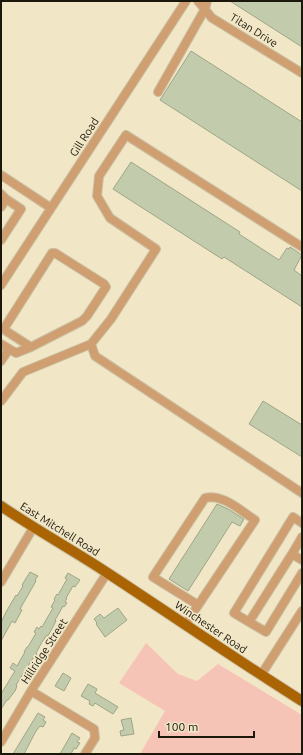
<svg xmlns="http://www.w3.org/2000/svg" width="303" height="755" viewBox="0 0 303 755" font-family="Ubuntu,sans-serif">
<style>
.green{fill:#f6c4b7}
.building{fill:#c2ccac;stroke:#9da688}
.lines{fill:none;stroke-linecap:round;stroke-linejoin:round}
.minor-casing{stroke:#cac1a4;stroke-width:10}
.major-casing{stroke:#cac1a4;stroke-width:12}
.minor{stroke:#d09f71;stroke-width:8}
.major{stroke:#ab6404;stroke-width:10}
.labels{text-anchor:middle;stroke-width:3.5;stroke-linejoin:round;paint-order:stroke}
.street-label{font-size:11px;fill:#1b170b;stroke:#f1e6c6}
</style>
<rect width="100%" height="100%" fill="#f1e6c6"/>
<!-- green -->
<path class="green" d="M146 643 178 674 197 681 218 664 302 715V754H140L165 711 119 683Z"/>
<!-- building -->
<path class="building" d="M230 1H302V47Z
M191 51 302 122V191L160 100Z
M131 162 240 232 239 234 279 260 287 248 289 249 290 247 302 255 294 270 302 276V307L224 257 222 259 113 189Z
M263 401 302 425V457L249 424Z
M217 504 228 509 244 519 240 526 232 522 188 591 169 579Z
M30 572 38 576 35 580 36 581 20 609 22 610 15 623 12 621 1 641V623L6 612 16 595 17 596 23 586 22 585Z
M68 573 80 580 75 587 73 586 66 598H67L65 602 67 603 64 607 63 606 58 615 55 620 56 621 48 636 47 635 42 642 36 653 37 654 34 658H33L16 685 17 686 15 691 8 700H7L1 709V694L15 671 10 668 13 663 17 666 25 652H24L27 647H28L36 633 34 632 37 627 39 629 41 626 42 627 53 608 51 607 55 600 54 599 57 594 58 595 67 579 65 578Z
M118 608 127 620 105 637 96 624 97 623 94 619 100 614 104 618Z
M63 673 71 678 64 691 55 686Z
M88 684 97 689 95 693 118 707 113 714 95 703 93 706 89 704 90 701 81 696Z
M38 713 45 717 43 720 46 722 43 727 40 726 36 731 24 754H13Z
M131 718 134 734 121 736 120 731 124 730 121 720Z
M72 733 80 738 77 742 80 743 76 749 74 748 71 754H60Z"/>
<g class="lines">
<!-- minor casing -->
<g class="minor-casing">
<path id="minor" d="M198 1 212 18 302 73
M158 92 205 9 207 1
M1 175 51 208
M1 194 6 199 1 207
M1 240 21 209 6 199
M1 285 186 1
M1 344 16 353 31 347 82 321 87 316 106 287 104 284 55 253H52L5 327 6 331 31 347
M91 344 95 356 302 493
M1 361 9 349
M1 401 23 372 91 344 111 319 156 249 110 218 97 196 99 176 126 135 302 247
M302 523 293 517 234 613 266 632 302 573
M302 537 292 554 302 560
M1 582 33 528
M249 622 292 554
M185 625 255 520C241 511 222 493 205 498L153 577 198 605
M261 675 302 611
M31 691 94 729 95 738 85 754
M1 742 31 691 107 573"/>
</g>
<!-- major casing -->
<g class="major-casing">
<path id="major" d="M1 506C36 530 73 550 109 574 173 616 237 660 302 701"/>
</g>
<!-- minor -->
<use href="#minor" class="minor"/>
<!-- major -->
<use href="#major" class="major"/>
</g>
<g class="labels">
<!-- street labels -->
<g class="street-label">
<text transform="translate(254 30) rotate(32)" y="4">Titan Drive</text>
<text transform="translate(84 137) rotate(-57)" y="4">Gill Road</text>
<text transform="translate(60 529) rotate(32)" y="4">East Mitchell Road</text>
<text transform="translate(211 627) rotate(34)" y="4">Winchester Road</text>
<text transform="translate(44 651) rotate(-57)" y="4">Hillridge Street</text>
</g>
</g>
<!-- border -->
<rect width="303" height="755" fill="none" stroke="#1b170b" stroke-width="4"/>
<!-- scale -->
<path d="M159 731v6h95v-6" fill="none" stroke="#1b170b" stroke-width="2"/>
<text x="165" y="731" font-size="12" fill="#1b170b" stroke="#f1e6c6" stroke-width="3" paint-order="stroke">100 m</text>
</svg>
